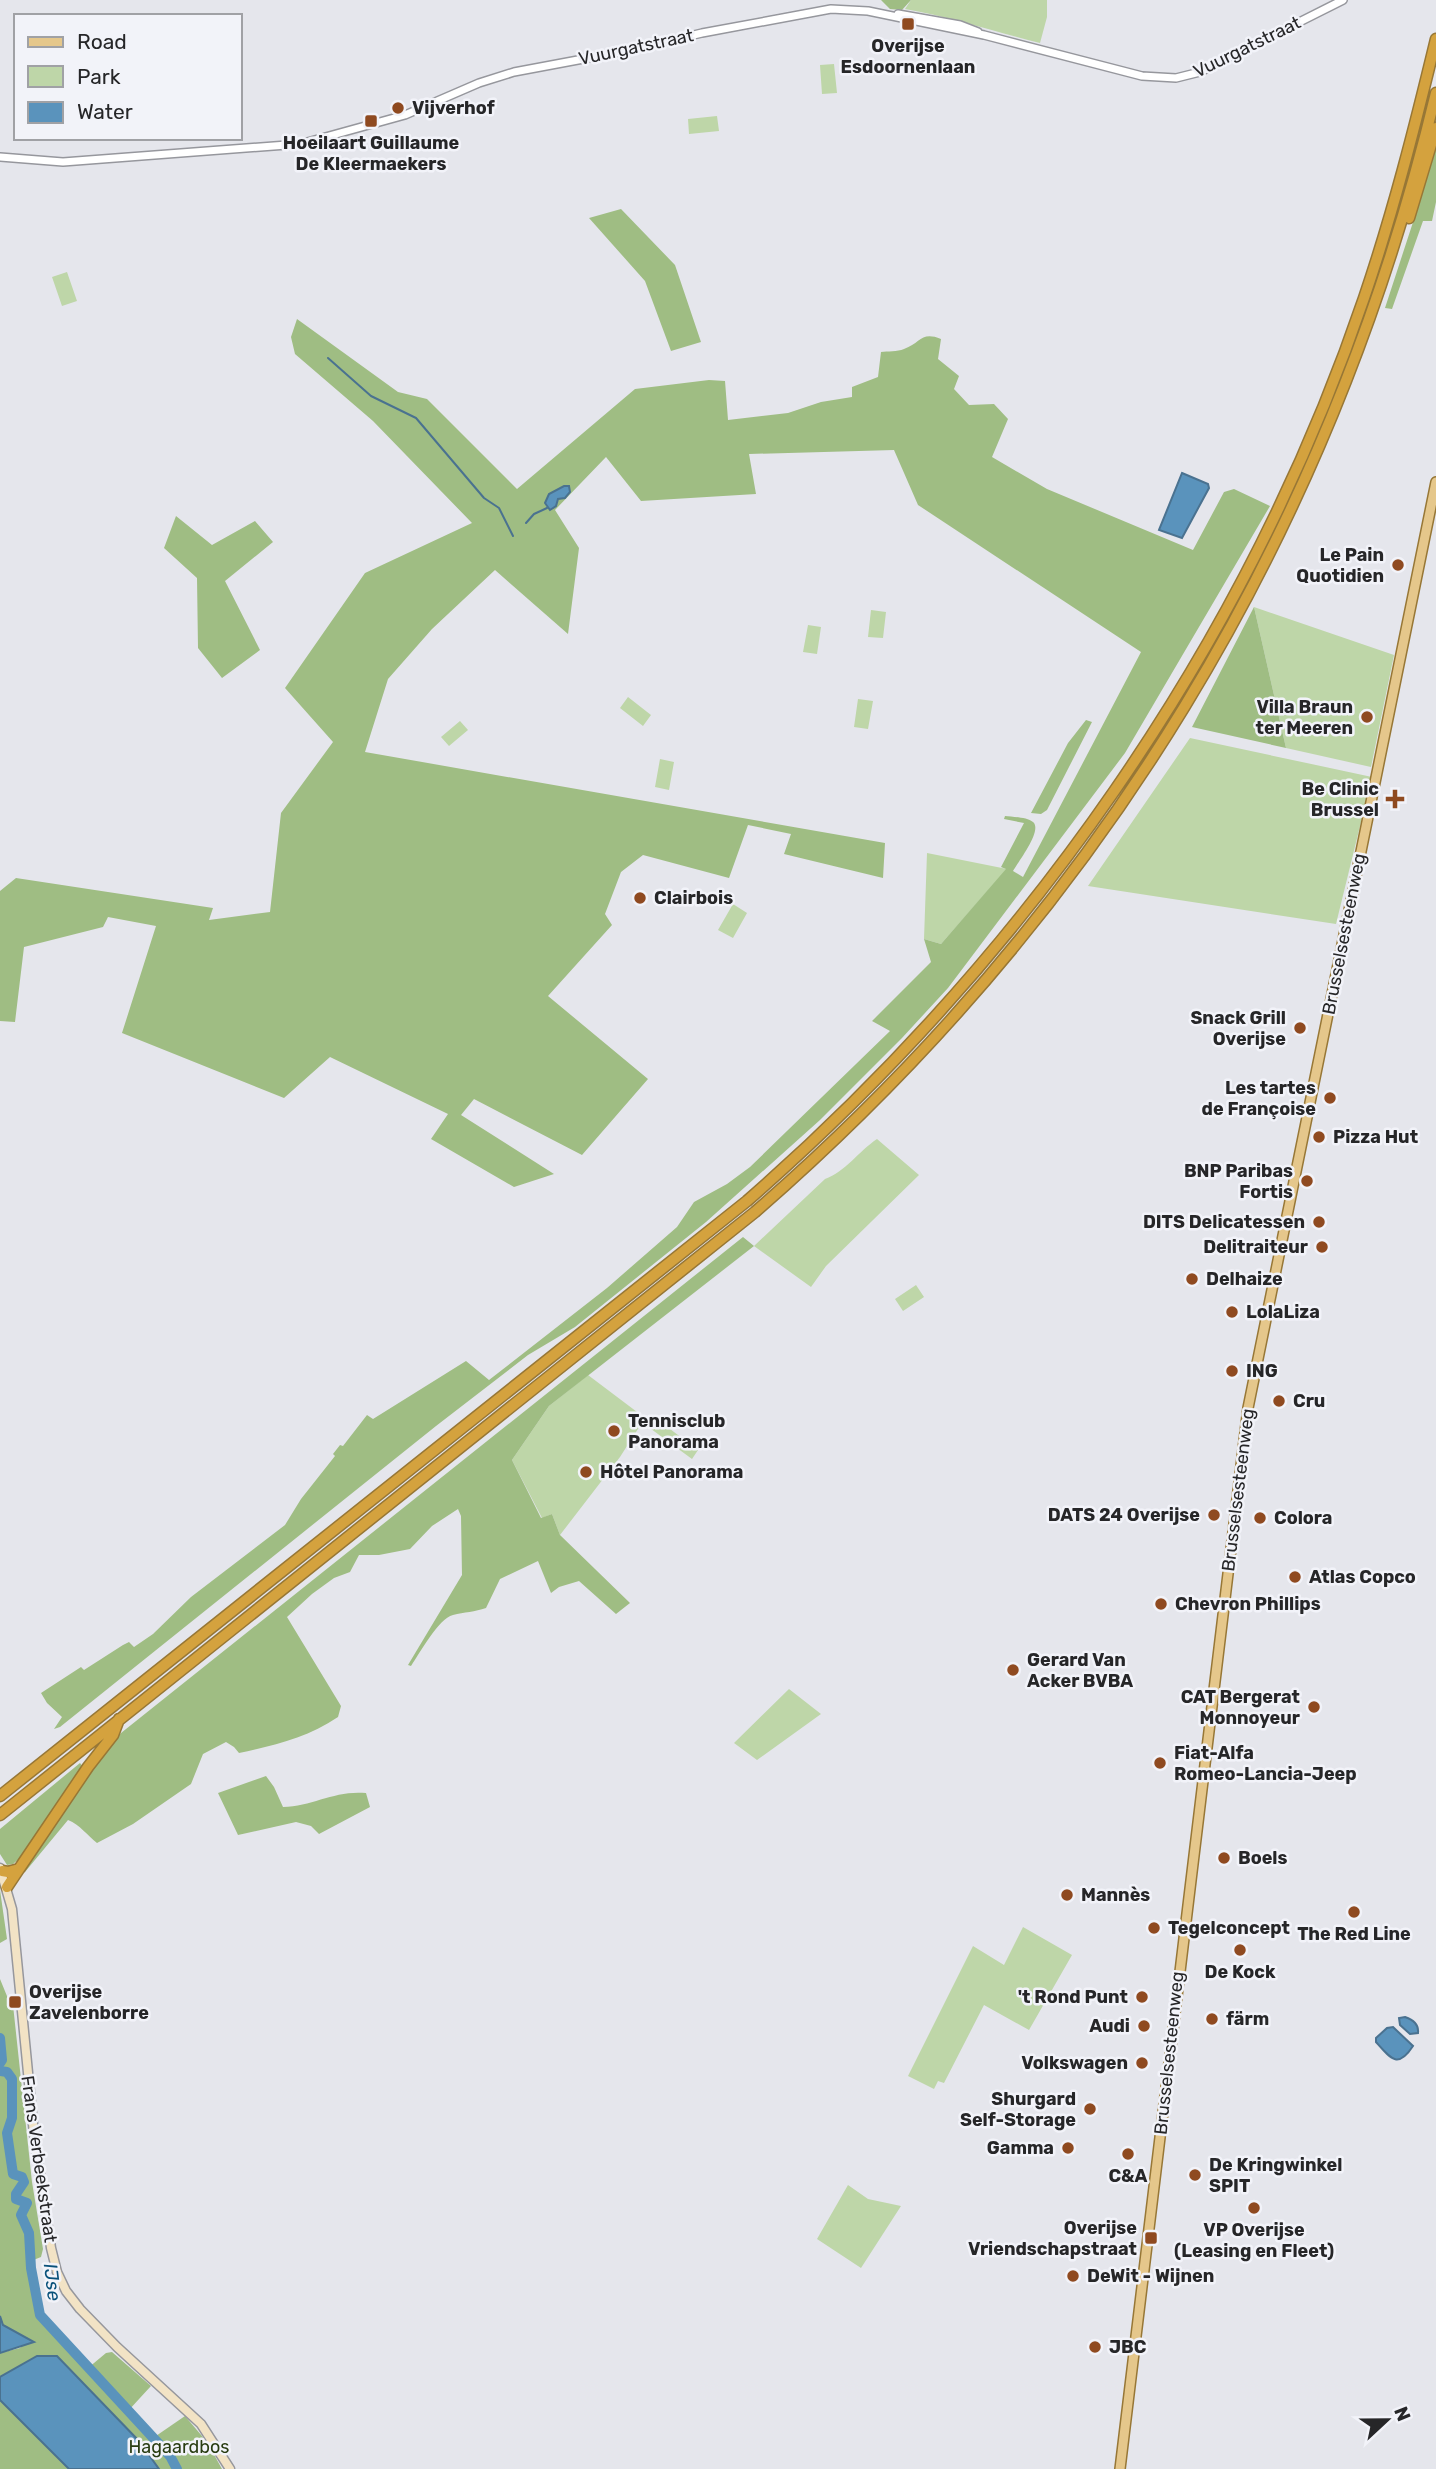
<svg xmlns="http://www.w3.org/2000/svg" width="1436" height="2469" viewBox="0 0 1436 2469" font-family="Rubik,sans-serif">
<style>
.green{fill:#bed6a8}
.forest{fill:#9fbd83}
.water{fill:#5a93bc;stroke:#4a7290;stroke-width:2}
.lines{fill:none;stroke-linecap:round;stroke-linejoin:round}
.stream{stroke:#4a7290;stroke-width:2}
.river{stroke:#5a93bc;stroke-width:10}
.tertiary-casing{stroke:#96979d;stroke-width:10}
.secondary-casing{stroke:#96979d;stroke-width:11}
.primary-casing{stroke:#977736;stroke-width:12}
.motorway-casing{stroke:#977736;stroke-width:13}
.tertiary{stroke:#fff;stroke-width:7}
.secondary{stroke:#f2e3c5;stroke-width:8}
.primary{stroke:#e5c78b;stroke-width:9}
.motorway{stroke:#d4a23e;stroke-width:10}
.poi-dot{fill:#8f4a20;stroke:#f2f3f9;stroke-width:2.5}
.labels{text-anchor:middle;stroke-width:5;stroke-linejoin:round;paint-order:stroke}
.poi-label{font-size:18px;font-weight:bold;fill:#262628;stroke:#f2f3f9;text-anchor:start}
.street-label{font-size:18px;fill:#262628;stroke:#f2f3f9}
.park-label{font-size:18px;fill:#293d12;stroke:#f2f3f9}
.water-label{font-size:19px;font-style:italic;fill:#09517a;stroke:#f2f3f9}
</style>
<rect width="100%" height="100%" fill="#e5e6ec"/>
<!-- green -->
<path class="green" d="M911 0H1047V17L1040 43C995 32 951 17 905 9Z
M834 64 837 93 822 94 820 65Z
M717 116 719 131 689 134 688 119Z
M67 272 77 301 62 306 52 277Z
M1254 607 1394 655 1371 767 1286 748Z
M871 610 886 612 883 638 868 637Z
M808 625 821 627 817 654 803 652Z
M628 697 651 715 643 726 620 708Z
M858 699 873 701 868 729 854 727Z
M460 721 468 730 449 746 441 737Z
M1190 738 1372 777 1336 924 1088 886Z
M660 759 674 762 669 790 655 787Z
M927 853 1007 869 941 944 924 939Z
M733 904 747 913 733 938 718 930Z
M877 1139 919 1175 826 1266 811 1287 754 1246 825 1179C845 1172 859 1151 877 1139Z
M916 1285 924 1297 903 1311 895 1299Z
M588 1375 645 1418 620 1457 560 1535 552 1514 542 1518 512 1460 549 1406Z
M654 1417 698 1450 692 1459 647 1426Z
M789 1689 821 1714 757 1760 734 1743Z
M1023 1927 1072 1955 1029 2030 984 2005 944 2083 938 2081 934 2089 908 2076 973 1946 1004 1965Z
M848 2185 868 2199 901 2206 861 2268 817 2239Z"/>
<!-- forest -->
<path class="forest" d="M881 0H911L902 10 890 9Z
M1436 141V202L1432 221H1423L1392 309 1385 308 1416 213Z
M621 209 675 265 701 342 671 351 645 281 589 218Z
M297 319 398 392 427 399 517 489 635 389 709 380 725 381 728 420 788 413 821 402 852 397V387L878 377 881 352C888 351 897 352 904 349 921 343 921 331 941 339L938 359 959 376 954 389 969 405 994 404 1008 419 992 457 1047 489 1193 550 1224 492 1234 489 1270 506 1125 753 948 988 902 1038 820 1120 706 1222 575 1327 528 1355 436 1426 60 1727 54 1729 62 1717 47 1703 41 1693 81 1667 84 1670 123 1645 129 1642 134 1647 153 1634 191 1597 285 1525 301 1499 335 1456 333 1454 340 1445 343 1446 367 1415 373 1419 466 1361 489 1380 607 1288 677 1227 694 1202 727 1184 750 1167 890 1031 872 1021 931 962 924 939 941 944 1006 869 1001 867 1024 823 1004 819 1005 816C1013 817 1027 817 1033 822 1043 830 1018 862 1013 871L1023 877 1141 652 918 505 894 450 749 454 756 494 641 501 606 457 555 510 579 548 568 634 495 570 432 629 388 679 365 752 885 843 883 878 784 854 791 834 748 825 729 878 643 855 621 872 605 914 612 925 548 996 648 1079 582 1155 474 1099 461 1115 554 1174 514 1187 431 1139 448 1114 330 1057 284 1098 122 1033 156 926 108 917 103 927 24 947 15 1022 0 1021V891L16 878 213 908 209 920 270 912 281 813 333 742 285 688 365 573 472 523 373 421 295 354 291 337Z
M176 516 212 545 255 521 273 542 225 581 260 650 222 678 198 648 197 578 164 548Z
M1254 607 1286 748 1192 727Z
M1086 720 1092 722 1047 810 1041 814 1031 813 1068 743Z
M743 1237 754 1246 549 1406 512 1460 541 1518 552 1514 560 1535 630 1603 616 1614 579 1581 559 1587 551 1593 538 1561 500 1579 486 1608C475 1612 464 1612 453 1615 438 1619 420 1653 411 1666L408 1665 462 1575 461 1516 458 1509 432 1526 410 1549 379 1555H359L350 1572 334 1578 312 1594 287 1617 341 1706 338 1717C307 1738 275 1745 239 1753L234 1747 226 1742 203 1754 191 1784 133 1824 97 1843C87 1835 80 1825 68 1820L25 1872 22 1870 103 1753 121 1733Z
M80 1763 83 1767 20 1858 13 1864 7 1865 0 1854V1829Z
M266 1776 274 1787 283 1807C313 1806 335 1790 366 1793L370 1807 319 1834 311 1826 296 1822 238 1835 218 1793Z
M0 1890 7 1939 0 1943Z
M0 1979 9 2001 13 2005 32 2182 43 2249 41 2257 31 2261 40 2315 88 2368 106 2353 112 2352 151 2386 128 2411 153 2438 185 2416 207 2442 222 2469H159L138 2441 37 2356 0 2377V2353L20 2348 26 2340 3 2325 0 2316Z
M0 2400 69 2468V2469H0Z"/>
<!-- water -->
<path class="water" d="M1182 473 1208 484 1209 488 1182 538 1159 530Z
M564 486H569L570 492 565 498 558 499 556 506 550 510 545 503 549 494Z
M1405 2017C1413 2020 1419 2024 1418 2033L1410 2034 1400 2025 1399 2018Z
M1393 2027 1413 2046C1398 2069 1391 2059 1376 2042V2038L1387 2028Z
M0 2316 3 2325 34 2342 0 2353Z
M37 2356H57L139 2441 159 2469H69L0 2400V2377Z"/>
<g class="lines">
<!-- stream -->
<path class="stream" d="M328 358 371 396 416 418 484 498 499 508 513 536
M526 523 534 514 547 508"/>
<!-- river -->
<path class="river" d="M0 2038 2 2060 0 2063
M0 2071 7 2072 12 2079V2118L7 2133 13 2174 22 2177 24 2182 16 2194V2199L27 2203 21 2215 29 2233 31 2268 40 2315 170 2456 177 2469"/>
<!-- tertiary casing -->
<g class="tertiary-casing">
<path id="tertiary" d="M898 14 960 25 978 32
M0 157 63 162 300 144 405 115 479 83 514 72 626 51 702 33 831 9 868 11 984 35 1142 76 1176 78 1200 72 1343 0"/>
</g>
<!-- secondary casing -->
<g class="secondary-casing">
<path id="secondary" d="M0 1868 12 1909 34 2134 51 2248 57 2272 66 2291 80 2309 117 2347 201 2424 230 2469"/>
</g>
<!-- primary casing -->
<g class="primary-casing">
<path id="primary" d="M1120 2469 1248 1408 1436 482"/>
</g>
<!-- motorway casing -->
<g class="motorway-casing">
<path id="motorway" d="M1409 218 1436 128
M0 1796 747 1201C1024 959 1245 649 1364 298 1393 213 1415 126 1436 39
M0 1815 755 1212C1098 914 1330 536 1436 93
M2 1871 8 1872 19 1869 88 1767 113 1735 119 1719
M7 1887 19 1869"/>
</g>
<!-- tertiary -->
<use href="#tertiary" class="tertiary"/>
<!-- secondary -->
<use href="#secondary" class="secondary"/>
<!-- primary -->
<use href="#primary" class="primary"/>
<!-- motorway -->
<use href="#motorway" class="motorway"/>
</g>
<!-- markers -->
<g class="poi-dot">
<rect x="901" y="17" width="14" height="14" rx="3.5"/>
<circle cx="398" cy="108" r="7"/>
<rect x="364" y="114" width="14" height="14" rx="3.5"/>
<circle cx="1398" cy="565" r="7"/>
<circle cx="1367" cy="717" r="7"/>
<path d="M1391.5 788.5h7v7h7v7h-7v7h-7v-7h-7v-7h7z"/>
<circle cx="640" cy="898" r="7"/>
<circle cx="1300" cy="1028" r="7"/>
<circle cx="1330" cy="1098" r="7"/>
<circle cx="1319" cy="1137" r="7"/>
<circle cx="1307" cy="1181" r="7"/>
<circle cx="1319" cy="1222" r="7"/>
<circle cx="1322" cy="1247" r="7"/>
<circle cx="1192" cy="1279" r="7"/>
<circle cx="1232" cy="1312" r="7"/>
<circle cx="1232" cy="1371" r="7"/>
<circle cx="1279" cy="1401" r="7"/>
<circle cx="614" cy="1431" r="7"/>
<circle cx="586" cy="1472" r="7"/>
<circle cx="1214" cy="1515" r="7"/>
<circle cx="1260" cy="1518" r="7"/>
<circle cx="1295" cy="1577" r="7"/>
<circle cx="1161" cy="1604" r="7"/>
<circle cx="1013" cy="1670" r="7"/>
<circle cx="1314" cy="1707" r="7"/>
<circle cx="1160" cy="1763" r="7"/>
<circle cx="1224" cy="1858" r="7"/>
<circle cx="1067" cy="1895" r="7"/>
<circle cx="1354" cy="1912" r="7"/>
<circle cx="1154" cy="1928" r="7"/>
<circle cx="1240" cy="1950" r="7"/>
<circle cx="1142" cy="1997" r="7"/>
<rect x="8" y="1995" width="14" height="14" rx="3.5"/>
<circle cx="1212" cy="2019" r="7"/>
<circle cx="1144" cy="2026" r="7"/>
<circle cx="1142" cy="2063" r="7"/>
<circle cx="1090" cy="2109" r="7"/>
<circle cx="1068" cy="2148" r="7"/>
<circle cx="1128" cy="2154" r="7"/>
<circle cx="1195" cy="2175" r="7"/>
<circle cx="1254" cy="2208" r="7"/>
<rect x="1144" y="2231" width="14" height="14" rx="3.5"/>
<circle cx="1073" cy="2276" r="7"/>
<circle cx="1095" cy="2347" r="7"/>
</g>
<g class="labels">
<!-- poi labels -->
<g class="poi-label">
<text x="908" y="52" text-anchor="middle">Overijse<tspan x="908" dy="21">Esdoornenlaan</tspan></text>
<text x="412" y="114">Vijverhof</text>
<text x="371" y="149" text-anchor="middle">Hoeilaart Guillaume<tspan x="371" dy="21">De Kleermaekers</tspan></text>
<text x="1384" y="561" text-anchor="end">Le Pain<tspan x="1384" dy="21">Quotidien</tspan></text>
<text x="1353" y="713" text-anchor="end">Villa Braun<tspan x="1353" dy="21">ter Meeren</tspan></text>
<text x="1379" y="795" text-anchor="end">Be Clinic<tspan x="1379" dy="21">Brussel</tspan></text>
<text x="654" y="904">Clairbois</text>
<text x="1286" y="1024" text-anchor="end">Snack Grill<tspan x="1286" dy="21">Overijse</tspan></text>
<text x="1316" y="1094" text-anchor="end">Les tartes<tspan x="1316" dy="21">de Françoise</tspan></text>
<text x="1333" y="1143">Pizza Hut</text>
<text x="1293" y="1177" text-anchor="end">BNP Paribas<tspan x="1293" dy="21">Fortis</tspan></text>
<text x="1305" y="1228" text-anchor="end">DITS Delicatessen</text>
<text x="1308" y="1253" text-anchor="end">Delitraiteur</text>
<text x="1206" y="1285">Delhaize</text>
<text x="1246" y="1318">LolaLiza</text>
<text x="1246" y="1377">ING</text>
<text x="1293" y="1407">Cru</text>
<text x="628" y="1427">Tennisclub<tspan x="628" dy="21">Panorama</tspan></text>
<text x="600" y="1478">Hôtel Panorama</text>
<text x="1200" y="1521" text-anchor="end">DATS 24 Overijse</text>
<text x="1274" y="1524">Colora</text>
<text x="1309" y="1583">Atlas Copco</text>
<text x="1175" y="1610">Chevron Phillips</text>
<text x="1027" y="1666">Gerard Van<tspan x="1027" dy="21">Acker BVBA</tspan></text>
<text x="1300" y="1703" text-anchor="end">CAT Bergerat<tspan x="1300" dy="21">Monnoyeur</tspan></text>
<text x="1174" y="1759">Fiat-Alfa<tspan x="1174" dy="21">Romeo-Lancia-Jeep</tspan></text>
<text x="1238" y="1864">Boels</text>
<text x="1081" y="1901">Mannès</text>
<text x="1168" y="1934">Tegelconcept</text>
<text x="1354" y="1940" text-anchor="middle">The Red Line</text>
<text x="1240" y="1978" text-anchor="middle">De Kock</text>
<text x="29" y="1998">Overijse<tspan x="29" dy="21">Zavelenborre</tspan></text>
<text x="1128" y="2003" text-anchor="end">'t Rond Punt</text>
<text x="1226" y="2025">färm</text>
<text x="1130" y="2032" text-anchor="end">Audi</text>
<text x="1128" y="2069" text-anchor="end">Volkswagen</text>
<text x="1076" y="2105" text-anchor="end">Shurgard<tspan x="1076" dy="21">Self-Storage</tspan></text>
<text x="1054" y="2154" text-anchor="end">Gamma</text>
<text x="1209" y="2171">De Kringwinkel<tspan x="1209" dy="21">SPIT</tspan></text>
<text x="1128" y="2182" text-anchor="middle">C&amp;A</text>
<text x="1137" y="2234" text-anchor="end">Overijse<tspan x="1137" dy="21">Vriendschapstraat</tspan></text>
<text x="1254" y="2236" text-anchor="middle">VP Overijse<tspan x="1254" dy="21">(Leasing en Fleet)</tspan></text>
<text x="1087" y="2282">DeWit - Wijnen</text>
<text x="1109" y="2353">JBC</text>
</g>
<!-- street labels -->
<g class="street-label">
<text transform="translate(636 47) rotate(-12)" y="6">Vuurgatstraat</text>
<text transform="translate(1247 47) rotate(-26)" y="6">Vuurgatstraat</text>
<text transform="translate(1344 934) rotate(-79)" y="6">Brusselsesteenweg</text>
<text transform="translate(1238 1490) rotate(-83)" y="6">Brusselsesteenweg</text>
<text transform="translate(1169 2053) rotate(-84)" y="6">Brusselsesteenweg</text>
<text transform="translate(39 2159) rotate(82)" y="6">Frans Verbeekstraat</text>
</g>
<!-- park labels -->
<g class="park-label">
<text x="179" y="2453">Hagaardbos</text>
</g>
<!-- water labels -->
<g class="water-label">
<text transform="translate(53 2282) rotate(83)" y="7">IJse</text>
</g>
</g>
<!-- legend -->
<rect x="14" y="14" width="228" height="126" fill="#f2f3f9" stroke="#a0a1a5" stroke-width="2"/>
<rect x="28" y="37" width="35" height="10" fill="#e5c78b" stroke="#a0a1a5" stroke-width="2"/>
<text x="77" y="49" font-size="21" fill="#262628">Road</text>
<rect x="28" y="66" width="35" height="21" fill="#bed6a8" stroke="#a0a1a5" stroke-width="2"/>
<text x="77" y="84" font-size="21" fill="#262628">Park</text>
<rect x="28" y="102" width="35" height="21" fill="#5a93bc" stroke="#a0a1a5" stroke-width="2"/>
<text x="77" y="119" font-size="21" fill="#262628">Water</text>
<!-- north arrow -->
<g transform="translate(1387 2420) rotate(68)" stroke="#f2f3f9" stroke-width="5" paint-order="stroke">
<path d="M0-5L12 26L0 18L-12 26Z" fill="#262628"/>
<text y="-10" font-size="19" font-weight="bold" text-anchor="middle" fill="#262628">N</text>
</g>
</svg>
